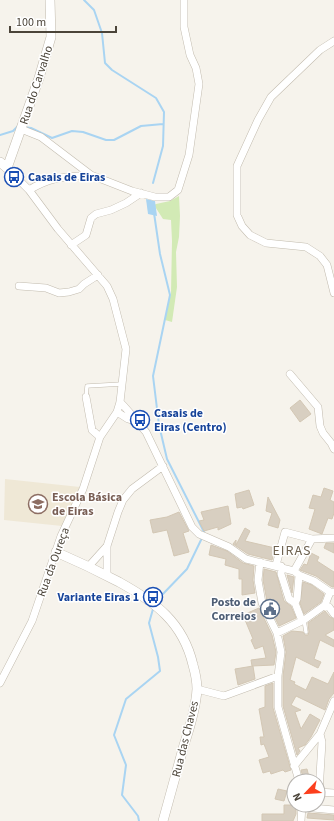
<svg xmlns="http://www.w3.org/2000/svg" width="334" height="821" viewBox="0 0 334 821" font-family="'Source Sans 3',sans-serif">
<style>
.education{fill:#efe8d6}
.green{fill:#d2eab5}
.water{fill:#a9d4f2}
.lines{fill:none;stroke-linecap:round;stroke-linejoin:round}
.stream{stroke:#a9d4f2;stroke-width:2}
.building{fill:#d8cfc1;stroke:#d3c7b4}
.service-casing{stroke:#c2bbae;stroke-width:4.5}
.minor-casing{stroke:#c2bbae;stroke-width:8}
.tertiary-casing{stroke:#c2bbae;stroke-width:10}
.service{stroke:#fff;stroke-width:3.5}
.minor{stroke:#fff;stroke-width:7}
.tertiary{stroke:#fff;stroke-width:9}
.labels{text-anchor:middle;stroke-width:3;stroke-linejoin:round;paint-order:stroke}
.street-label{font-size:12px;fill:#4b4439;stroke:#fff}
.transit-label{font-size:12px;font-weight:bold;fill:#164399;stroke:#fff;text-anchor:start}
.education-label{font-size:12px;font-weight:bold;fill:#785e54;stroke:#fff;text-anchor:start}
.service-label{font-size:12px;font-weight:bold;fill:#4e5e75;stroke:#fff;text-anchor:end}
.quarter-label{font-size:14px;letter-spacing:1px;fill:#6e6250;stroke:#fff}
</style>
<rect width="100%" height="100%" fill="#f6f3ec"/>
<!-- education -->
<path class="education" d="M5 479 80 487 62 526 4 520Z"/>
<!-- green -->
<path class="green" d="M179 196 180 216 179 237 176 252 177 287 172 322 165 320 171 293 172 241 171 220 163 219 154 205 156 204 170 201Z"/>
<!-- water -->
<path class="water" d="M146 199 155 201 157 216 148 214Z"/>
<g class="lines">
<!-- stream -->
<path class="stream" d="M84 0 94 10 102 33 105 63 112 70 156 98 164 112 163 146 153 183
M24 127 31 128 52 138 72 131 83 132 106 140H114L141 126 163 124
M0 135 13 131 18 126
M154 213 160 254 170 295 153 376 159 425 167 459 204 532
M161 596 187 569 201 540
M139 821 138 816 122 795 126 765 114 735 126 699 160 671 158 657 149 623 153 609"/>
</g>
<!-- building -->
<path class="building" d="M300 400 311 414 300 422 290 408Z
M324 488 333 491 330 500 334 502V513L332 519 328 518 322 534 309 529 315 509 309 508 313 495 321 497Z
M249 490 254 505 243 509 242 507 237 508 235 494Z
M268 497 280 520 278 528 268 525 272 513 266 511Z
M228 506 231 524 218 530V527L204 531 199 521 204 520 201 512Z
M179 512 189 531 183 533 189 552 174 556 167 530 153 533 150 520 167 517Z
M245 528 250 531 245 541 275 548 272 560 248 554 233 544 236 540V545Z
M326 543H334V553L324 548Z
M211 545 227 551 243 563 254 566 253 580 255 593 242 595V579H239V569L225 565 226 559 209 555Z
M311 553 319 557 317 561 334 572V587H332L316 576 300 570 304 564 307 565Z
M264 569 276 572 284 601 291 606 296 618 279 626 267 601 263 580Z
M287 575 294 577 292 593Z
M303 582 312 585 324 594 321 602 304 614 300 603Z
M259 608 272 635 276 652 274 665 252 666 251 660 266 658 263 646 255 649 251 640 253 639 243 615Z
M325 611 330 617 334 619V630L325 635 334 640V647L320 640 314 659 321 662 318 668 296 657 290 680 295 682 294 684 306 690 312 677 328 684 334 672V693L329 699 325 710 296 696 291 705 301 710 295 712 301 729 310 714 320 720 311 737 305 745 298 748 300 751 297 755 283 706V676L286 652 283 636 292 631 303 632 305 635H308L309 632 308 623Z
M253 666 255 679 238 685 235 669Z
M273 683V708L291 770 285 772 283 770 271 774 270 771 263 773 259 760 269 757 264 744 261 745 260 737H264L259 709 265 707V686Z
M307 769 310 781H304L301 770Z
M278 789 287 791 284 801 275 799Z
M284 805H296V814L293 821H262V814H284Z
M308 813 334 815V820L307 818Z"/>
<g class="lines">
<!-- service casing -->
<g class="service-casing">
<path id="service" d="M86 397 87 386 122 384
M304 620 306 632"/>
</g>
<!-- minor casing -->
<g class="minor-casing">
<path id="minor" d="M334 41 320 50 271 97 258 120 237 166V215L242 226 250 235 266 243 306 247 320 256 327 265 334 293
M21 129 41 137 91 175 132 191 155 197H169L178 190 189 155 199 84 196 68 190 55 184 27V0
M29 190C52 176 65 177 91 175
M71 245 86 235 91 218 96 214 111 210 126 203 141 193
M19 286 46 288 59 293 69 292 79 289 84 284 98 275
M290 374 318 407 320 426 323 433 331 443 334 449
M86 397 92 430 100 437
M120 402C130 412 137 422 146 432L192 527 199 534 229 547 246 559 294 571 299 575 314 581 330 592H334
M117 412 128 419 135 421
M312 539 334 538
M260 562 258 580 262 603 277 633 281 652 278 676V707L299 781
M276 565 285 532 312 539 294 571
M89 566 107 546
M281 566V574L289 599 295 603
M107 575V546L118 512 123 500 132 489 163 466
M299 575 297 599 295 603 302 621
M325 605 329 607 334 614
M277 633 304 620 325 605 330 592
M0 683 32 621 61 536 83 489 100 437 117 412 120 402 126 349 113 299 107 286 58 229 29 190 7 168
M197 689 224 696 278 676
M294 766 320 734
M318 792 334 793
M319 792 322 742 320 734 334 701
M302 807 334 810
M301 821 302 805"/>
</g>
<!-- tertiary casing -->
<g class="tertiary-casing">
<path id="tertiary" d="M0 162 7 168 39 78 51 37 50 0
M56 552C77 561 98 571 119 582 155 602 183 622 193 665 195 672 197 681 197 689 196 708 190 727 184 745 177 770 170 796 163 821"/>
</g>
<!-- service -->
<use href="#service" class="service"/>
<!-- minor -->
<use href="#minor" class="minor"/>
<!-- tertiary -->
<use href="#tertiary" class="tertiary"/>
</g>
<!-- icons -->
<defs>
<g id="bus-ring" transform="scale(1)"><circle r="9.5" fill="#fff" stroke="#1a4fb4" stroke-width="1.5"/><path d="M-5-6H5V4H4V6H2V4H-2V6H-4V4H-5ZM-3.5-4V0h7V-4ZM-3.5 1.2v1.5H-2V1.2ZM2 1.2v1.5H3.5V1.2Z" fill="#1a4fb4"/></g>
<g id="school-ring" transform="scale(1)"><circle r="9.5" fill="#fff" stroke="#8d6e63" stroke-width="1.5"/><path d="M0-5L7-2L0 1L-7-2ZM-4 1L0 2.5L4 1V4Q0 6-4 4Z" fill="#8d6e63"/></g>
<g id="civic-ring" transform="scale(1)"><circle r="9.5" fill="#fff" stroke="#5c6f8a" stroke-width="1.5"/><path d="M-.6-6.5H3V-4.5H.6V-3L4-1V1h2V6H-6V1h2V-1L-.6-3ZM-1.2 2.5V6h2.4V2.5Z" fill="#5c6f8a"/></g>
</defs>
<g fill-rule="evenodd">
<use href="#bus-ring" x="14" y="177"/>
<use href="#bus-ring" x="140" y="420"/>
<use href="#school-ring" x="38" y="504"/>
<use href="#bus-ring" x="153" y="597"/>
<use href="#civic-ring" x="270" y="609"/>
</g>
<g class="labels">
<!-- street labels -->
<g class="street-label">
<text transform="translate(36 85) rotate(-72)" y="4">Rua do Carvalho</text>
<text transform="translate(53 562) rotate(-70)" y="4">Rua da Oureça</text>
<text transform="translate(185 739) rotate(-76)" y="4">Rua das Chaves</text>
</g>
<!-- transit labels -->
<g class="transit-label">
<text x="28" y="181">Casais de Eiras</text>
<text x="154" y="417">Casais de<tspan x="154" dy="14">Eiras (Centro)</tspan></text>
<text x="139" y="601" text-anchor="end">Variante Eiras 1</text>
</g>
<!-- education labels -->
<g class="education-label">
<text x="52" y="501">Escola Básica<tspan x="52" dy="14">de Eiras</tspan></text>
</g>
<!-- service labels -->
<g class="service-label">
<text x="256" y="606">Posto de<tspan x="256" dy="14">Correios</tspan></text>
</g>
<!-- quarter labels -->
<g class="quarter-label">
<text x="292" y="555">EIRAS</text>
</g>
</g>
<!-- north arrow -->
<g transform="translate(306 793) rotate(245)"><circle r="19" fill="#ffffff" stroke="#b7b4b0"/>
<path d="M0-3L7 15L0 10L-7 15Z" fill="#fc3f1d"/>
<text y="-6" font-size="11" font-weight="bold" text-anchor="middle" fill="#4b4439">N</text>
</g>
<!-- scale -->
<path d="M10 26v6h106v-6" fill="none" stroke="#4b4439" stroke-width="2"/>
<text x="16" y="26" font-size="12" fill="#4b4439" stroke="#ffffff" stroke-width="3" paint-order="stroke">100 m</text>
</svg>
